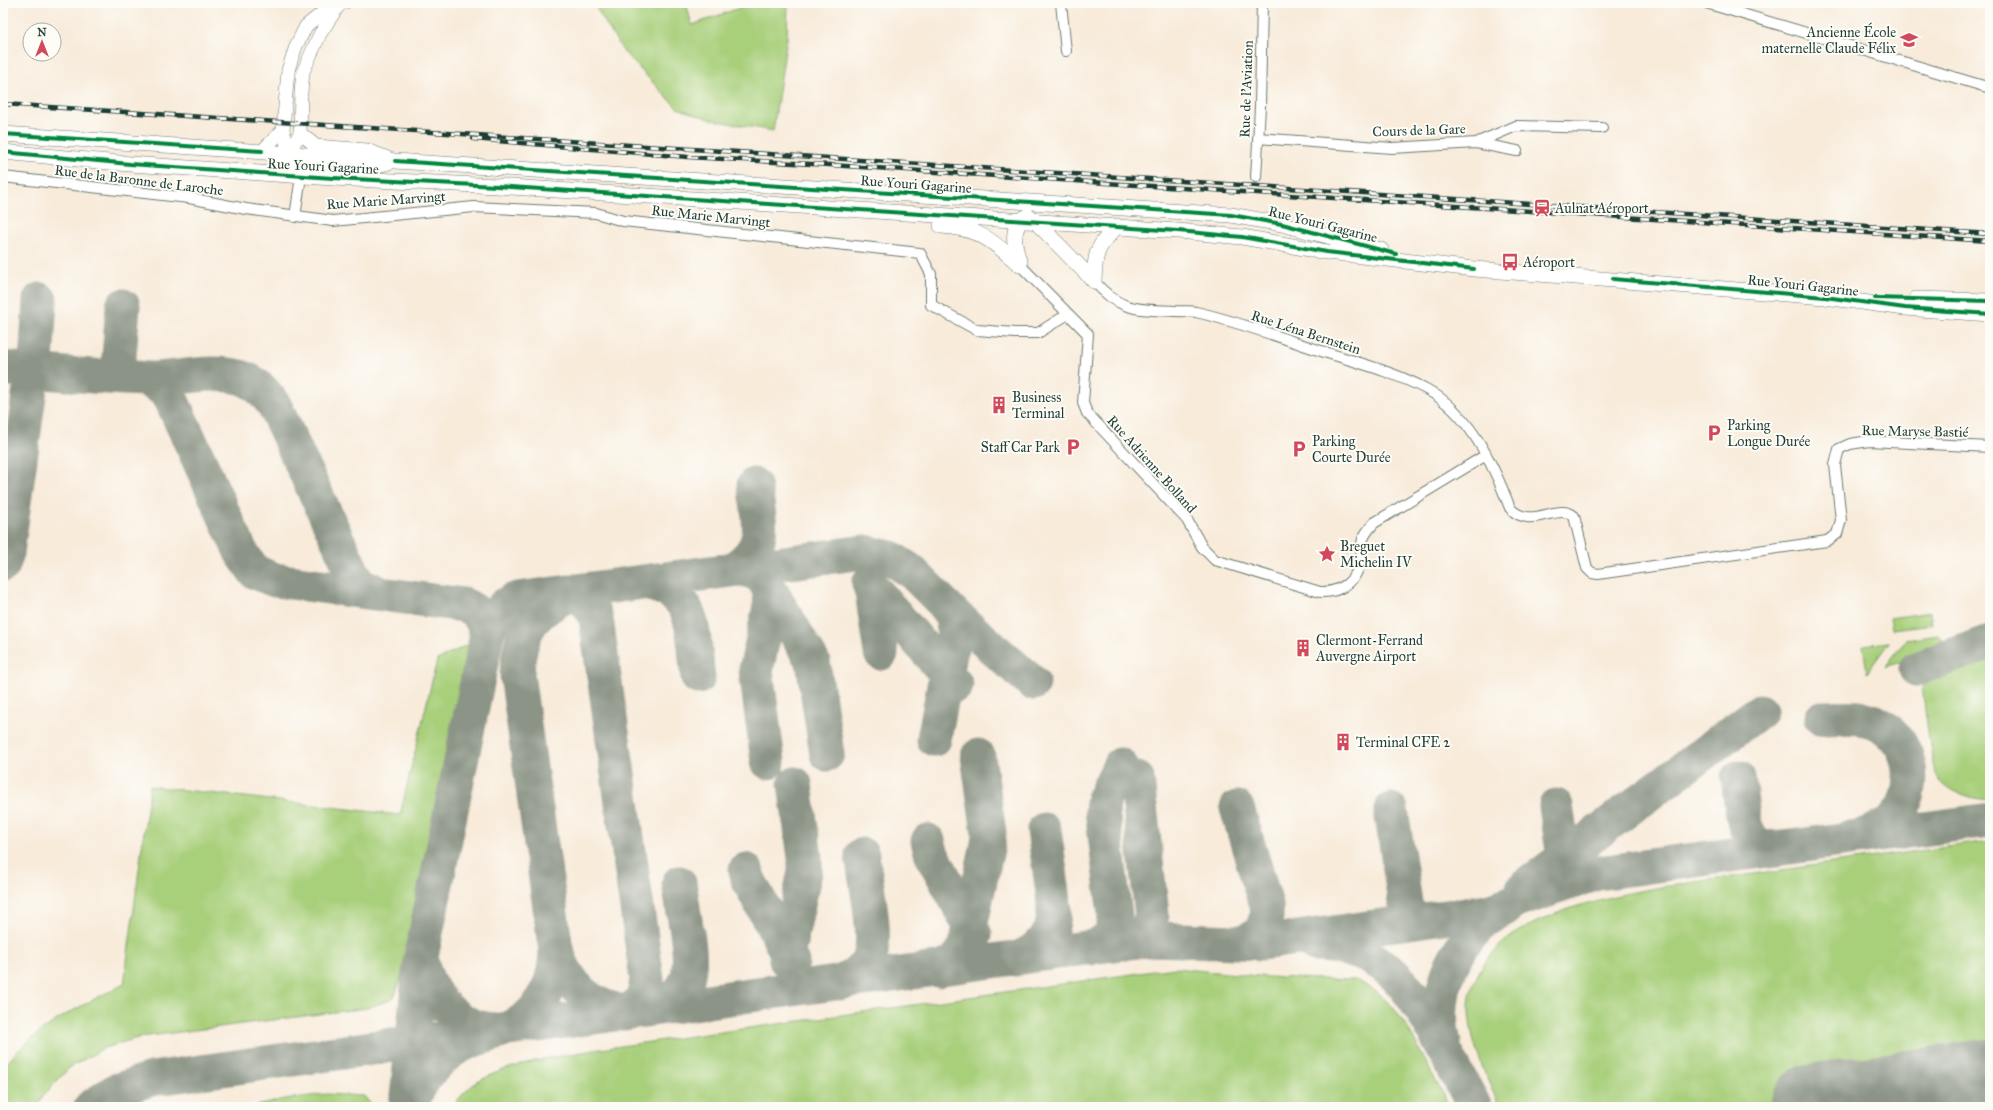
<svg xmlns="http://www.w3.org/2000/svg" width="1993" height="1110" viewBox="0 0 1993 1110" font-family="'IM FELL Great Primer',serif">
<style>
.green{fill:#a8cf7a;stroke:#648657}
.lines{fill:none;stroke-linecap:round;stroke-linejoin:round}
.taxiway{stroke:#8c9487;stroke-width:35}
.runway{stroke:#8c9487;stroke-width:87}
.minor-casing{stroke:#6b7a6e;stroke-width:12}
.tertiary-casing{stroke:#6b7a6e;stroke-width:14}
.secondary-casing{stroke:#6b7a6e;stroke-width:16}
.minor{stroke:#fff;stroke-width:10}
.tertiary{stroke:#fff;stroke-width:13}
.secondary{stroke:#fff;stroke-width:15}
.rail-casing{stroke:#1f3d34;stroke-width:4.5}
.rail{stroke:#fdfcf7;stroke-width:3;stroke-dasharray:9;stroke-linecap:butt}
.cycleway-casing{stroke:#fdfcf7;stroke-width:6}
.cycleway{stroke:#00873e;stroke-width:4}
.labels{text-anchor:middle;stroke-width:4;stroke-linejoin:round;paint-order:stroke}
.poi-label{font-size:14px;fill:#1f3d34;stroke:#fdfcf7;text-anchor:start}
.street-label{font-size:14px;fill:#1f3d34;stroke:#fdfcf7}
</style>
<rect width="100%" height="100%" fill="#fdfcf7"/>
<filter id="ink" filterUnits="userSpaceOnUse"><feTurbulence type="fractalNoise" baseFrequency=".025" numOctaves="2"/><feDisplacementMap in="SourceGraphic" scale="8" xChannelSelector="R" yChannelSelector="G"/><feConvolveMatrix kernelMatrix="1 2 1 2 8 2 1 2 1" color-interpolation-filters="sRGB"/></filter>
<filter id="wash" filterUnits="userSpaceOnUse"><feTurbulence type="fractalNoise" baseFrequency=".012" numOctaves="4" result="noise"/><feDisplacementMap in="SourceGraphic" scale="16" xChannelSelector="R" yChannelSelector="G"/><feGaussianBlur stdDeviation="0.9" result="paint"/><feColorMatrix in="noise" values="0 0 0 0 0 0 0 0 0 0 0 0 0 0 0 0 0 1.4 0 .05"/><feComposite in="paint" operator="in"/></filter>
<g filter="url(#wash)">
<rect width="100%" height="100%" fill="#f8ebda"/>
<!-- green -->
<path class="green" d="M593 3H686L692 25 753 3H788L787 38 773 131 712 120 677 108 623 51Z
M1930 612 1932 624 1892 629 1890 618Z
M1938 635 1949 646 1885 667 1906 640Z
M1889 642 1867 673 1863 645Z
M471 643 400 982 393 999 367 1008 141 1037 104 1048 69 1068 44 1095 37 1107H3V1068C9 1061 15 1053 22 1047 51 1019 89 1002 124 984L150 786 400 815 437 660Z
M1990 652V800C1969 798 1950 794 1936 775 1932 769 1924 699 1922 687L1923 681 1928 675Z
M1990 841V1107H1500C1486 1078 1464 1029 1470 996 1475 971 1494 947 1515 934 1580 893 1678 885 1753 874 1832 863 1911 852 1990 841Z
M1175 968 1268 977 1356 980 1374 990 1393 1007 1407 1027 1450 1107H453C457 1102 460 1096 465 1092 490 1065 558 1057 593 1050Z
M326 1094 364 1096 373 1107H253L285 1099Z"/>
<g class="lines">
<!-- taxiway -->
<path class="taxiway" d="M40 300 36 362 38 368 45 371
M3 368C52 373 102 378 152 379 181 379 210 369 240 377 255 381 265 392 274 405L354 575 362 585 379 593
M109 376 114 374 118 369 123 306
M139 378C152 381 161 386 170 397L241 552 255 572 275 580 464 605C479 611 482 619 487 634L421 957 406 1107
M3 565 7 552 31 381 36 374 45 371
M733 569C745 569 755 570 764 580L813 662 827 754
M733 569C769 547 760 522 754 485
M639 583C698 587 692 632 698 677
M869 583 872 592 881 653
M871 586 956 685
M567 593C583 596 589 603 596 619L647 979C645 996 642 1006 625 1013
M487 634C493 618 500 604 517 599L865 552 891 558 911 571 957 617 1033 683
M1916 669 1990 642
M1822 718C1840 718 1861 715 1877 723 1914 740 1922 797 1889 823 1882 829 1873 832 1864 835
M934 739 954 633 952 616 940 600
M768 762 756 670 771 602 769 587
M1738 778C1741 797 1741 837 1760 846 1765 848 1773 847 1779 848
M1556 806 1565 863 1561 877
M1237 808 1266 905C1268 925 1262 933 1244 942
M1391 810 1408 922
M928 841 932 855 975 935
M746 870 748 879 792 962
M1523 888 1760 711
M1125 943C1142 938 1148 931 1152 915L1137 779
M1315 945C1383 947 1407 982 1437 1037 1450 1060 1462 1084 1475 1107
M1090 948C1108 941 1114 935 1115 915L1102 810 1104 798 1120 765
M556 950 517 675C519 631 531 613 570 594
M421 959C427 995 457 1029 495 1030
M1016 959C1058 943 1057 917 1051 879 1049 862 1046 846 1044 830
M786 960 805 872V858L795 784
M938 970C953 964 959 959 966 945L988 844 989 833 978 756
M839 983C851 978 863 971 869 959 879 939 865 878 862 855
M658 1008C693 991 692 967 687 932 684 916 682 899 679 883
M1444 1043C1431 991 1457 932 1506 908
M91 1107 115 1091 151 1079 1128 942 1155 939 1262 943 1487 911 1598 873 1990 820
M410 1107C418 1082 438 1057 462 1045 480 1036 502 1034 519 1023 544 1008 556 979 556 950 568 985 589 1008 628 1012"/>
<!-- runway -->
<path class="runway" d="M1814 1107 1990 1082"/>
</g>
</g>
<g filter="url(#ink)">
<g class="lines">
<!-- minor casing -->
<g class="minor-casing">
<path id="minor" d="M1061 3 1066 51
M1706 3 1990 88
M1258 138 1392 148 1476 143 1516 126 1602 128
M1476 143 1517 151
M3 177 189 198 246 209 333 221 474 207 596 213 623 221 920 253 931 274V305L977 330 1015 333H1038L1068 314
M1256 177 1260 107 1262 3
M295 217 301 176
M1020 265 1088 334 1083 403 1087 413 1187 520 1202 547 1215 560 1320 592C1341 593 1356 581 1361 561 1362 553 1361 546 1363 539 1365 533 1370 528 1374 523L1486 455
M1094 281C1120 312 1137 309 1175 311 1182 311 1189 311 1196 312 1236 321 1276 336 1315 349 1352 361 1392 371 1426 389 1470 413 1493 464 1510 508 1531 531 1557 502 1574 516L1587 568 1592 573 1598 574 1827 541 1837 534 1841 520 1835 465 1839 449 1850 444 1869 441 1990 447"/>
</g>
<!-- tertiary casing -->
<g class="tertiary-casing">
<path id="tertiary" d="M344 3 322 13 306 26 296 46 288 70 283 130 289 153 301 176 315 165 366 169 389 163
M300 133 316 146 367 150 388 158
M262 151 283 130
M266 174 289 153 300 133 301 92 303 72 320 34 339 5"/>
</g>
<!-- secondary casing -->
<g class="secondary-casing">
<path id="secondary" d="M3 134 395 161 1231 215 1282 224 1381 250
M3 152 130 164 333 178 497 186 1178 231 1242 237 1327 252 1474 269 1825 297 1905 308 1990 314
M1033 219 1094 281
M941 226C979 228 993 241 1020 265
M1020 263C1014 247 1009 225 1028 216
M1094 281C1095 250 1097 248 1117 226
M1916 299 1990 301"/>
</g>
<!-- minor -->
<use href="#minor" class="minor"/>
<!-- tertiary -->
<use href="#tertiary" class="tertiary"/>
<!-- secondary -->
<use href="#secondary" class="secondary"/>
<!-- rail casing -->
<g class="rail-casing">
<path id="rail" d="M3 104 1990 234
M473 139 688 157 830 165 1990 241"/>
</g>
<!-- rail -->
<use href="#rail" class="rail"/>
<!-- cycleway casing -->
<g class="cycleway-casing">
<path id="cycleway" d="M3 134 262 151
M3 152 130 164 333 178 497 186 1178 231 1242 237 1327 252 1474 269
M395 161 1231 215 1282 224 1396 254
M1613 279 1825 297 1905 308 1990 314
M1875 298 1990 301"/>
</g>
<!-- cycleway -->
<use href="#cycleway" class="cycleway"/>
</g>
</g>
<!-- icons -->
<defs>
<g id="school-bare" transform="scale(1.38)"><path d="M0-5L7-2L0 1L-7-2ZM-4 1L0 2.5L4 1V4Q0 6-4 4Z" fill="#d1495b" stroke="#fdfcf7" stroke-width="2.5" paint-order="stroke"/></g>
<g id="station-bare" transform="scale(1.38)"><path d="M-3-6H3Q5-6 5-4V2Q5 4 3 4L4.5 6H3L1.5 4h-3L-3 6H-4.5L-3 4Q-5 4-5 2V-4Q-5-6-3-6ZM-3.5-4v3h7v-3ZM-3.5 1v1.5H-2V1ZM2 1v1.5H3.5V1Z" fill="#d1495b" stroke="#fdfcf7" stroke-width="2.5" paint-order="stroke"/></g>
<g id="bus-bare" transform="scale(1.38)"><path d="M-5-6H5V4H4V6H2V4H-2V6H-4V4H-5ZM-3.5-4V0h7V-4ZM-3.5 1.2v1.5H-2V1.2ZM2 1.2v1.5H3.5V1.2Z" fill="#d1495b" stroke="#fdfcf7" stroke-width="2.5" paint-order="stroke"/></g>
<g id="building-bare" transform="scale(1.38)"><path d="M-4-6H4V6H1V3H-1V6H-4ZM-2.5-4.3h1.7v1.8h-1.7ZM.8-4.3h1.7v1.8H.8ZM-2.5-1h1.7V.8h-1.7ZM.8-1h1.7V.8H.8Z" fill="#d1495b" stroke="#fdfcf7" stroke-width="2.5" paint-order="stroke"/></g>
<g id="parking-bare" transform="scale(1.38)"><path d="M-3.5-5.5H1a3.5 3.5 0 0 1 0 7H-1V5.5H-3.5ZM-1-3.4V-.6H.8a1.4 1.4 0 0 0 0-2.8Z" fill="#d1495b" stroke="#fdfcf7" stroke-width="2.5" paint-order="stroke"/></g>
<g id="sight-bare" transform="scale(1.38)"><path d="M0-6L1.8-2.2L6-1.7L2.9 1.2L3.7 5.4L0 3.3L-3.7 5.4L-2.9 1.2L-6-1.7L-1.8-2.2Z" fill="#d1495b" stroke="#fdfcf7" stroke-width="2.5" paint-order="stroke"/></g>
</defs>
<g fill-rule="evenodd">
<use href="#school-bare" x="1909" y="40"/>
<use href="#station-bare" x="1542" y="208"/>
<use href="#bus-bare" x="1510" y="262"/>
<use href="#building-bare" x="999" y="405"/>
<use href="#parking-bare" x="1714" y="433"/>
<use href="#parking-bare" x="1073" y="447"/>
<use href="#parking-bare" x="1299" y="449"/>
<use href="#sight-bare" x="1327" y="554"/>
<use href="#building-bare" x="1303" y="648"/>
<use href="#building-bare" x="1343" y="742"/>
</g>
<g class="labels">
<!-- poi labels -->
<g class="poi-label">
<text x="1896" y="37" text-anchor="end">Ancienne École<tspan x="1896" dy="16">maternelle Claude Félix</tspan></text>
<text x="1555" y="213">Aulnat Aéroport</text>
<text x="1523" y="267">Aéroport</text>
<text x="1012" y="402">Business<tspan x="1012" dy="16">Terminal</tspan></text>
<text x="1727" y="430">Parking<tspan x="1727" dy="16">Longue Durée</tspan></text>
<text x="1312" y="446">Parking<tspan x="1312" dy="16">Courte Durée</tspan></text>
<text x="1060" y="452" text-anchor="end">Staff Car Park</text>
<text x="1340" y="551">Breguet<tspan x="1340" dy="16">Michelin IV</tspan></text>
<text x="1316" y="645">Clermont-Ferrand<tspan x="1316" dy="16">Auvergne Airport</tspan></text>
<text x="1356" y="747">Terminal CFE 2</text>
</g>
<!-- street labels -->
<g class="street-label">
<text transform="translate(1246 89) rotate(-88)" y="5">Rue de l'Aviation</text>
<text transform="translate(1419 130) rotate(-2)" y="5">Cours de la Gare</text>
<text transform="translate(323 166) rotate(3)" y="5">Rue Youri Gagarine</text>
<text transform="translate(139 180) rotate(7)" y="5">Rue de la Baronne de Laroche</text>
<text transform="translate(916 184) rotate(4)" y="5">Rue Youri Gagarine</text>
<text transform="translate(386 200) rotate(-4)" y="5">Rue Marie Marvingt</text>
<text transform="translate(711 216) rotate(6)" y="5">Rue Marie Marvingt</text>
<text transform="translate(1323 224) rotate(14)" y="5">Rue Youri Gagarine</text>
<text transform="translate(1803 285) rotate(6)" y="5">Rue Youri Gagarine</text>
<text transform="translate(1306 332) rotate(18)" y="5">Rue Léna Bernstein</text>
<text transform="translate(1915 431) rotate(1)" y="5">Rue Maryse Bastié</text>
<text transform="translate(1152 464) rotate(48)" y="5">Rue Adrienne Bolland</text>
</g>
</g>
<!-- margin -->
<rect width="1993" height="1110" fill="none" stroke="#fdfcf7" stroke-width="16"/>
<!-- north arrow -->
<g transform="translate(42 42)"><circle r="19" fill="#fdfcf7" stroke="#a4b0a9"/>
<path d="M0-3L7 15L0 10L-7 15Z" fill="#d1495b"/>
<text y="-6" font-size="11" font-weight="bold" text-anchor="middle" fill="#1f3d34">N</text>
</g>
</svg>
